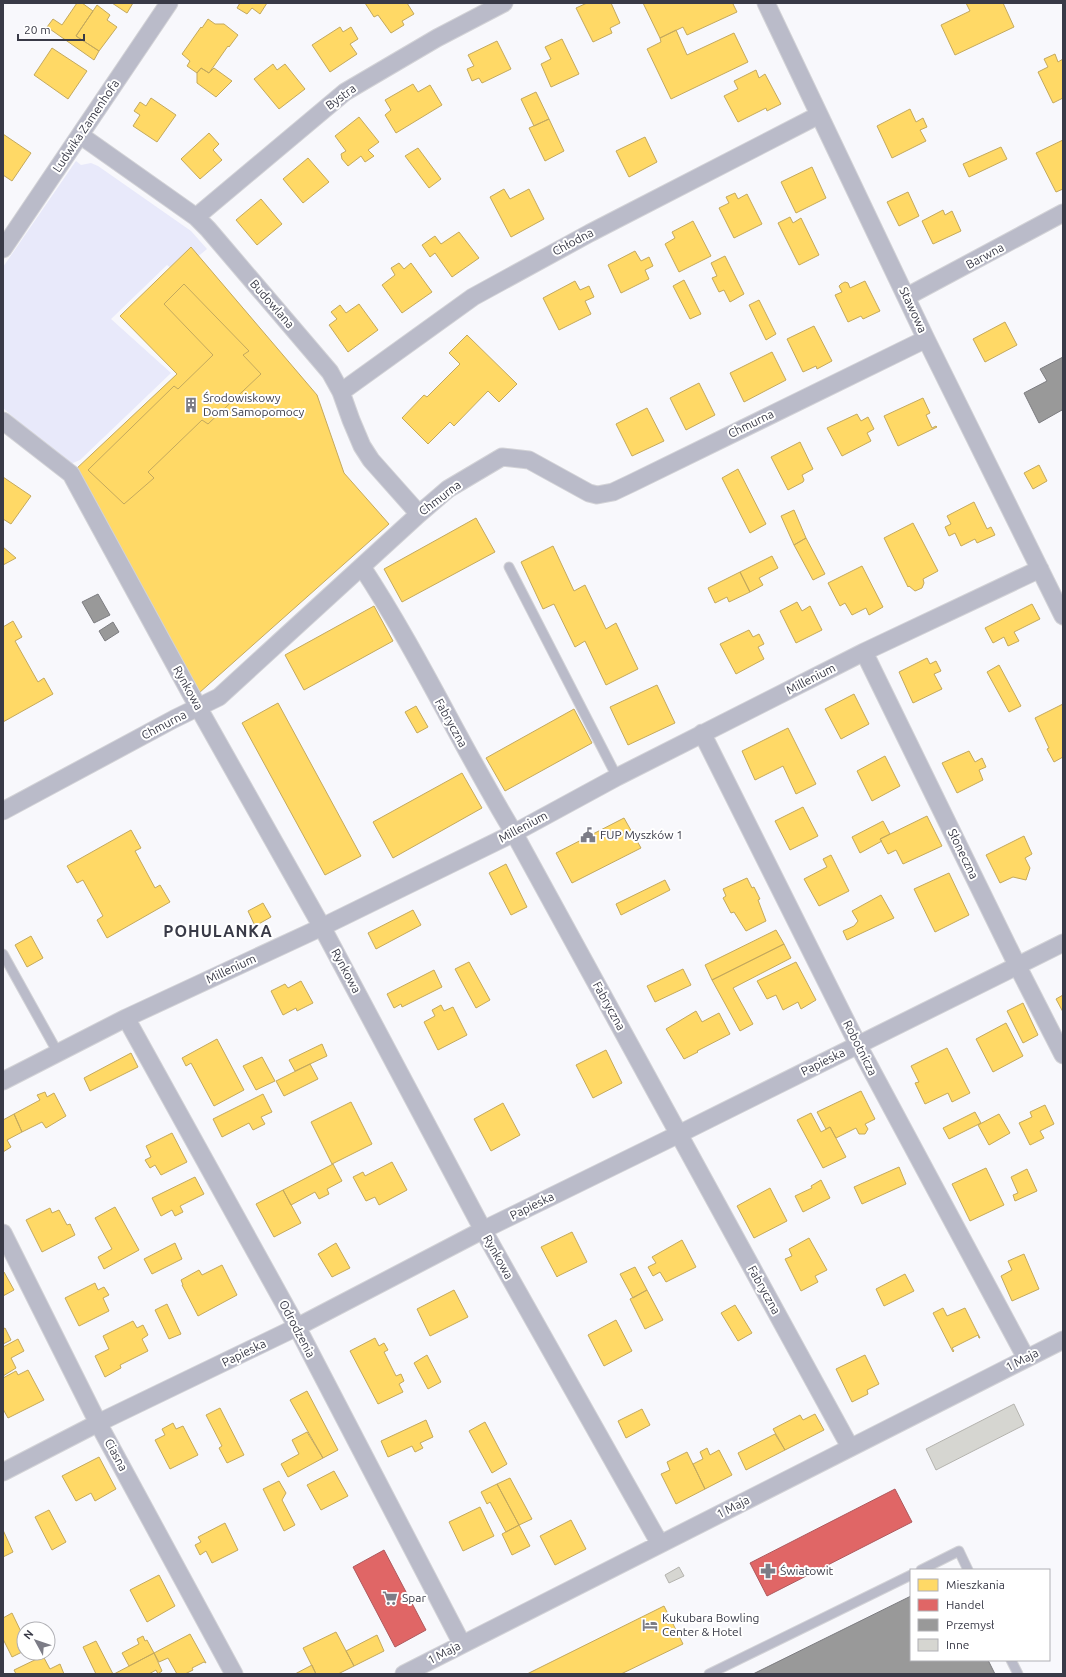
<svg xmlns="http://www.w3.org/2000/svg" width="1066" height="1677" viewBox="0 0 1066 1677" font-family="Ubuntu,sans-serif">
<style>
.green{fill:#e8e9fa}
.homes{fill:#ffd966;stroke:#c4a95d}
.shops{fill:#e06666;stroke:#ae595d}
.industry{fill:#999;stroke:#7c7c80}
.building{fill:#d6d6d1;stroke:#b4b3ae}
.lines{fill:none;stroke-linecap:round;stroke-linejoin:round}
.service-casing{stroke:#d3d3d7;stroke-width:11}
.minor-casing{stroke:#d3d3d7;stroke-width:19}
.service{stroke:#babbc9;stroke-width:9}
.minor{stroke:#babbc9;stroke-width:17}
.labels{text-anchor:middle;stroke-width:4;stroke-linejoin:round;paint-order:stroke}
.street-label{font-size:12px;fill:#393a47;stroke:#fff}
.poi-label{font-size:12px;fill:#393a47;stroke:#fff;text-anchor:start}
.district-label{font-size:16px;font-weight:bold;letter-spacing:1px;fill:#393a47;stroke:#fff}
</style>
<rect width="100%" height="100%" fill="#f8f8fc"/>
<!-- green -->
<path class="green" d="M76 161 81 165 91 163 98 166 191 231 207 249 178 273 167 265 111 319 171 373 80 460 68 465 3 408V267Z"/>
<!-- homes -->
<path class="homes" d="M77 3H82L93 11 76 36 99 51 94 60 47 27 53 19 62 25Z
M112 3H133L127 13Z
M240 3H267L260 14 252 8 247 14 237 8Z
M365 3H407L414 14 402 21 404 25 391 33 378 15 374 17Z
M587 3H611L620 23 610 28 612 33 593 42 576 8Z
M643 3H736L733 4 737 12 687 35 683 27 660 38Z
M966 3H1003L1014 27 955 55 941 25 970 11Z
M97 5 110 15 107 20 117 27 99 51 76 36Z
M208 19 215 24H224L238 35 229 47 228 46 209 73 201 68 197 73 187 66 190 61 182 54 201 27 202 28Z
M340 27 343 32 351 27 358 39 350 44 357 54 330 72 312 45Z
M676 30 687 55 734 33 748 62 671 99 647 49 661 42 660 38Z
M562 39 579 74 551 87 541 64 551 59 545 47Z
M497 41 511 69 482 83 479 78 472 81 467 69 474 66 468 55Z
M52 48 87 71 68 99 34 75Z
M1055 54 1058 62 1063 59V98L1053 103 1038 72 1048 67 1044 59Z
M273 64 277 70 285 64 305 89 279 109 254 79Z
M201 68 209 73 214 68 232 81 216 97 197 83V73Z
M756 70 759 78 765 74 781 104 767 111 766 108 738 122 724 96 738 89 734 81Z
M413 84 418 92 430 85 442 105 396 133 385 115 391 110 385 100Z
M536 92 549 119 534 126 521 99Z
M151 98 176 115 157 142 133 126 140 115 134 111 140 102 146 106Z
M910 109 916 122 923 118 927 127 920 130 926 141 892 158 877 126Z
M359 117 379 142 368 150 374 156 365 162 361 156 348 166 342 159 341 154 346 151 335 136Z
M549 119 564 151 545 161 529 128Z
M209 133 219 144 213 150 222 160 200 179 181 159Z
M3 134 31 153 12 181 3 175Z
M645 137 657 162 629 177 616 151Z
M1063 140V189L1056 192 1036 153Z
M1001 147 1007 159 969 177 963 164Z
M418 148 441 179 429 188 405 156Z
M308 158 329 182 303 203 283 179Z
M812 167 826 198 796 213 781 182Z
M504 189 510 199 529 189 544 219 511 237 490 197Z
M908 192 919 216 899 226 887 202Z
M735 193 738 199 747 194 762 224 734 238 719 208 729 203 726 197Z
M261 199 282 224 257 245 236 220Z
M943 210 945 215 952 211 961 231 933 244 922 221Z
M790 217 793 223 801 218 819 255 799 265 778 223Z
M693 221 711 256 679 272 665 244 675 238 672 232Z
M459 232 479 258 452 277 435 253 430 257 422 245 435 236 441 244Z
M191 247 317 395 344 473 389 524 199 693 75 470 177 374 120 316Z
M635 251 641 261 649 257 653 266 645 270 649 279 621 293 608 265Z
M725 256 744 294 730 302 724 290 719 292 712 278 717 276 711 263Z
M399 263 404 269 411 263 432 292 402 313 382 285 395 275 391 268Z
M684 280 701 314 690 319 673 286Z
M575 281 580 290 589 286 594 297 585 301 591 314 559 330 543 298Z
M865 281 880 311 863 319 861 316 848 322 835 295 842 292 839 286 841 284 845 282 848 283 850 288Z
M184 284 249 351 243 355 261 374 208 424 202 420 148 472 154 478 124 504 88 470 174 386 178 389 213 355 164 304Z
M759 300 776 334 766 340 749 305Z
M359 304 378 330 348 352 329 325 337 319 331 312 340 305 346 313Z
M1005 322 1017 345 985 362 973 339Z
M814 326 832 361 817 369 816 366 803 372 787 339Z
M467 335 517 384 499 402 488 391 454 426 450 422 428 444 402 418 424 395 427 397 460 364 449 353Z
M772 352 786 380 744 402 730 373Z
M699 383 715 415 686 430 670 398Z
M923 398 930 413 926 415 932 428 936 426 937 427 898 446 884 416Z
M647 408 664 441 632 456 616 424Z
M857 414 861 421 868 417 874 429 867 433 871 441 842 456 827 428Z
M800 442 813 469 802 475 804 480 803 482 788 490 771 457Z
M1039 465 1047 481 1033 489 1024 473Z
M738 469 766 524 750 533 722 478Z
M3 477 31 496 11 524 3 519Z
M974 502 987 529 991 527 995 535 977 543 975 539 961 546 955 533 949 536 945 527 951 524 947 516Z
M794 510 806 538 794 545 781 516Z
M476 518 495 552 402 602 384 569Z
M913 523 938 571 923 579 924 583 922 588 915 591 909 586 908 587 884 538Z
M806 538 825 574 813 580 794 545Z
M553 546 574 591 585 585 606 629 616 623 638 669 606 685 585 641 575 647 554 604 543 609 521 562Z
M3 547 16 558 3 565Z
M772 556 778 568 759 578 763 585 750 592 740 572Z
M862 566 883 607 869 615 866 608 852 615 845 603 840 606 828 583Z
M740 572 750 592 729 602 727 597 715 603 708 588Z
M797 602 802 611 810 606 822 630 796 643 780 611Z
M1032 604 1040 619 1014 632 1019 641 1008 646 1004 637 993 643 985 628Z
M374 606 393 641 304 690 285 655Z
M13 621 22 637 15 641 38 682 44 678 53 694 3 722V627Z
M749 630 753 637 759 634 764 644 758 647 764 659 736 674 720 644Z
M927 658 930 664 936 661 941 671 934 674 942 689 913 703 899 672Z
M999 665 1021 706 1009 712 987 672Z
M657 685 675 723 628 745 610 707Z
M854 694 869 724 841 739 825 709Z
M278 703 361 856 325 875 242 723Z
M1063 704V757L1054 762 1047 749 1049 748 1035 718Z
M416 706 428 727 417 733 405 712Z
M574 709 592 743 505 791 486 758Z
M788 728 816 784 796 794 783 766 755 780 742 751Z
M969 751 975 762 982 758 986 767 979 770 983 780 957 793 942 763Z
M885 756 900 786 872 801 857 771Z
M462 773 482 808 393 858 373 822Z
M803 807 818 836 790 850 775 821Z
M927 816 942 846 903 864 896 850 888 854 880 839Z
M624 818 641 848 572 883 556 853Z
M883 821 890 834 880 839 882 841 860 853 852 837Z
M131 830 141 848 135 851 155 888 160 885 170 902 107 938 97 920 103 916 83 880 77 883 67 866Z
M1024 836 1032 854 1025 858 1030 868 1026 880 1013 877 1000 883 986 855Z
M831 855 849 891 819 906 804 879 827 867 823 859Z
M506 864 527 907 511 915 489 873Z
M949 873 969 915 935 932 914 889Z
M747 878 752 888 754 887 760 899 758 900 766 921 746 931 734 912 731 913 723 898 726 896 723 889Z
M665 880 670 890 621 915 616 904Z
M881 895 894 918 847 940 843 931 854 926 858 921 852 911Z
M263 903 271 917 255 926 248 911Z
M413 910 421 925 376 949 368 933Z
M776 930 784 944 712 980 705 965Z
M31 936 43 958 27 967 15 945Z
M784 944 791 958 733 988 753 1024 740 1031 712 980Z
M469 962 490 1000 476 1008 455 969Z
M796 962 816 1000 801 1009 798 1002 783 1010 776 995 767 999 757 981Z
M683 969 691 985 655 1002 647 986Z
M434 970 442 987 402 1007 401 1004 394 1008 387 994Z
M301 981 313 1003 297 1011 296 1008 283 1015 271 991 285 984 288 988Z
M1063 995V1012L1056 999Z
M1023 1003 1038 1035 1023 1043 1007 1011Z
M441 1005 444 1011 453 1007 467 1035 438 1050 424 1022 435 1016 432 1010Z
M696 1011 702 1022 719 1013 730 1034 697 1051 698 1052 684 1059 666 1029Z
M1006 1023 1023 1056 993 1072 976 1039Z
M217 1039 244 1090 214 1106 191 1063 186 1066 182 1058Z
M322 1044 327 1056 295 1071 289 1060Z
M947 1048 970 1093 952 1102 948 1093 925 1104 915 1083 919 1082 911 1066Z
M606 1050 622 1083 593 1098 576 1065Z
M131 1053 138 1067 90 1091 84 1078Z
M262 1057 275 1081 256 1090 243 1066Z
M310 1064 318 1079 284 1096 276 1081Z
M861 1091 875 1119 865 1124 868 1129 865 1134H859L856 1128 836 1138 830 1127 826 1129 817 1112Z
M45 1092 47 1097 54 1093 66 1116 46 1128 42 1122 22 1132 14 1114 40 1100 37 1095Z
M263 1094 272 1112 261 1117 265 1124 253 1130 249 1123 222 1137 213 1119Z
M351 1102 372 1144 332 1164 311 1122Z
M503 1103 520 1135 491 1151 474 1119Z
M1045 1105 1054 1124 1040 1131 1044 1138 1030 1145 1019 1123 1032 1117 1030 1112Z
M975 1112 981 1123 949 1139 943 1128Z
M811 1113 821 1132 830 1127 846 1157 823 1168 797 1120Z
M14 1114 22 1132 7 1140 11 1147 3 1152V1120Z
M999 1114 1010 1133 989 1145 978 1125Z
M172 1133 187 1162 161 1175 155 1165 150 1168 145 1160 151 1157 146 1146Z
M392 1162 407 1190 379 1205 375 1197 366 1201 353 1177 363 1172 365 1176Z
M333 1164 342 1181 327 1189 329 1194 319 1199 315 1192 291 1205 283 1190Z
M899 1167 906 1184 862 1204 854 1187Z
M986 1168 1004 1205 970 1221 952 1184Z
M1027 1169 1037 1191 1015 1201 1013 1195 1018 1193 1011 1177Z
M195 1177 204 1194 180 1206 183 1212 175 1216 172 1210 161 1216 152 1198Z
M821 1180 830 1198 803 1212 795 1196 812 1188 811 1186Z
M770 1188 787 1221 754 1238 737 1206Z
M283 1190 301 1223 274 1237 256 1204Z
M115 1207 139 1250 104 1269 98 1257 112 1249 95 1218Z
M50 1208 52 1213 59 1210 67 1225 70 1224 75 1235 42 1252 26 1220Z
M572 1232 587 1262 558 1276 557 1277 541 1247Z
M809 1238 827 1270 815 1276 818 1282 801 1291 785 1259 792 1256 789 1249Z
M682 1240 696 1267 666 1282 660 1272 653 1276 648 1267 656 1263 652 1257Z
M175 1243 182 1259 152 1274 144 1259Z
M336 1243 350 1268 332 1277 318 1254Z
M1024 1254 1039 1289 1012 1301 1001 1276 1012 1270 1008 1261Z
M222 1265 237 1295 198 1316 182 1285H183L181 1280 199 1270 202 1275Z
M635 1267 647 1290 633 1298 620 1274Z
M4 1272 14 1290 3 1296V1273Z
M905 1274 914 1291 884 1306 876 1289Z
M95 1283 98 1290 104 1287 109 1295 103 1298 109 1311 79 1326 65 1298Z
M454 1290 468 1317 430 1336 417 1309Z
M647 1290 663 1320 645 1329 630 1299Z
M167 1304 181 1334 169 1339 155 1310Z
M735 1305 752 1333 738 1341 721 1313Z
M943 1308 947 1316 965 1308 980 1338H979L978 1335 952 1348 954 1351 953 1352 933 1313Z
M616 1320 632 1351 604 1366 588 1335Z
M133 1321 137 1328 143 1325 148 1335 142 1339 148 1351 120 1365 121 1368 105 1377 95 1356 109 1349 103 1336Z
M5 1328 11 1340 3 1344V1329Z
M375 1338 379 1346 384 1343 388 1350 384 1352 396 1376 401 1374 404 1381 399 1384 403 1392 378 1404 350 1351Z
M18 1339 24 1351 11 1358 16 1368 3 1376V1347Z
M427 1355 441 1382 428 1389 414 1363Z
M865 1355 879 1384 867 1390 868 1394 852 1402 836 1369Z
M28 1370 44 1400 8 1418 3 1409V1378L16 1371 18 1375Z
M307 1391 338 1450 323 1458 290 1400Z
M220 1408 244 1455 227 1463 219 1448 222 1446 206 1415Z
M642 1409 650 1425 626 1438 618 1421Z
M815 1414 824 1430 785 1450 773 1429 800 1415 803 1420Z
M426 1420 433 1437 420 1443 423 1448 415 1452 412 1446 388 1457 381 1441Z
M485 1422 507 1464 492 1473 469 1431Z
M173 1423 176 1429 183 1426 198 1455 170 1469 155 1440 165 1435 162 1429Z
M307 1432 323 1458 288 1477 281 1464 299 1454 292 1440Z
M775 1434 785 1450 746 1470 738 1453Z
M707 1448 710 1455 719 1450 732 1475 705 1489 693 1464 703 1459 700 1452Z
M687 1452 705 1489 676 1504 661 1474 670 1470 667 1462Z
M99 1457 116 1489 95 1501 91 1493 76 1501 62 1476Z
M334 1471 348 1496 321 1510 307 1485Z
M510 1478 532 1519 519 1525 497 1484Z
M279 1481 286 1493 282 1500 295 1525 284 1531 263 1489Z
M497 1484 519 1525 506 1532 490 1502 487 1504 481 1492Z
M480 1507 494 1536 463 1551 449 1522Z
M49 1510 66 1542 52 1550 35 1517Z
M571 1520 586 1549 555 1565 540 1536Z
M225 1523 238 1550 212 1563 206 1551 200 1555 195 1545 201 1542 198 1537Z
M519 1525 530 1546 512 1555 502 1534Z
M3 1530 13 1552 3 1557Z
M159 1575 175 1606 147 1622 130 1590Z
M664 1606 683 1644 621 1674H527Z
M12 1613 24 1638V1651L12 1657 3 1639V1618Z
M336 1632 354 1666 338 1674H316L303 1648Z
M190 1634 206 1663 204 1662 192 1668 193 1670 185 1674H177L168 1658 159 1662 154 1653Z
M377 1635 384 1651 354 1666 346 1651Z
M143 1636 145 1641 147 1640 154 1653 129 1666 122 1653 139 1644 137 1639Z
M96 1641 113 1674H96L83 1647Z
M154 1653 162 1671 158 1674 156 1670 149 1674H114Z
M43 1656 50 1669 60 1664 64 1674H16L14 1670Z
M312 1665 316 1674H295Z"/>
<!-- shops -->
<path class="shops" d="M895 1489 912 1522 767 1596 750 1563Z
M384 1550 426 1630 395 1647 353 1567Z"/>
<!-- industry -->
<path class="industry" d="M1063 357V412L1062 410 1039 423 1024 393 1047 381 1040 369Z
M98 594 110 615 94 623 82 602Z
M113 622 119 632 105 641 99 631Z
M911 1596V1660H988L995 1674H753Z"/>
<!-- building -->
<path class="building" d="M1014 1404 1024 1425 936 1470 926 1449Z
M679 1567 684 1576 669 1583 665 1575Z"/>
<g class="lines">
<!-- service casing -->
<g class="service-casing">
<path id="service" d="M509 567 617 777
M3 954 58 1053
M921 1570 959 1551 968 1570
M1011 1660 1018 1674
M709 1674 911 1575"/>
</g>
<!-- minor casing -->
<g class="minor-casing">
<path id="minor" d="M766 3 926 339 1063 616
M80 135 196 217 208 229 330 372 341 392 351 420 362 446 371 460 419 514
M196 217 345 92 437 38 504 3
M3 249 169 3
M906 297 1063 213
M341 392 473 297 590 233 819 115
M3 421 71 474 198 707 322 927 483 1230 660 1544
M362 567C418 652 461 746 514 833L850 1447
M864 652 1017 965 1063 1055
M702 733 858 1045 1026 1358
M3 811 174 719 219 697 419 514 448 489 502 457 529 460 589 493 597 495 613 492 632 483 926 339
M126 1018 297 1327 462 1644
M3 1081 126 1018 322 927 514 833 617 777 864 652 1040 569
M3 1233 98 1423 234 1674
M3 1472 98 1423 297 1327 483 1230 679 1134 1063 943
M404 1674 1063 1340"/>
</g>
<!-- service -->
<use href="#service" class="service"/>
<!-- minor -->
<use href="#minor" class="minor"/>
</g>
<!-- icons -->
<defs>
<g id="building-bare" transform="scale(1.2)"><path d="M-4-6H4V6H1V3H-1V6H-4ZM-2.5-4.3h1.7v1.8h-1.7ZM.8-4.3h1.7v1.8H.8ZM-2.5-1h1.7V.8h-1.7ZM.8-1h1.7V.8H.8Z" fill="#7c7c86" stroke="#fff" stroke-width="2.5" paint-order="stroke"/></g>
<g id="civic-bare" transform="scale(1.2)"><path d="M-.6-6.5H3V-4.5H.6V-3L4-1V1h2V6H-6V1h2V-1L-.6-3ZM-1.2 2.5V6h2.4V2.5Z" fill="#7c7c86" stroke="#fff" stroke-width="2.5" paint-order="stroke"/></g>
<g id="pharmacy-bare" transform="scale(1.2)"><path d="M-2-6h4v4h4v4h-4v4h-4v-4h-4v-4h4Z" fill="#7c7c86" stroke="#fff" stroke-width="2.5" paint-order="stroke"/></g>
<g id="supermarket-bare" transform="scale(1.2)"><path d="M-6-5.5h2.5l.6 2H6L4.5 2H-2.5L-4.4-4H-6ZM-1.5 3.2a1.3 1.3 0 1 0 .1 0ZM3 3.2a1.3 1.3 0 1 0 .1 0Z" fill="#7c7c86" stroke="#fff" stroke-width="2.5" paint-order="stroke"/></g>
<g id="hotel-bare" transform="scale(1.2)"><path d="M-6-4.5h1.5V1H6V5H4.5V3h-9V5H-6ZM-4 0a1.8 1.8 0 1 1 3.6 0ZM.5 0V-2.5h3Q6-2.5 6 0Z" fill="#7c7c86" stroke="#fff" stroke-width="2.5" paint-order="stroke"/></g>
</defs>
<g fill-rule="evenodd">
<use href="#building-bare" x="191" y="405"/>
<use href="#civic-bare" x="588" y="835"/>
<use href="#pharmacy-bare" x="768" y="1571"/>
<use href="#supermarket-bare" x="390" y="1598"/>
<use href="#hotel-bare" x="650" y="1625"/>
</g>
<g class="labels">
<!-- street labels -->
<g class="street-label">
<text transform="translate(341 97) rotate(-36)" y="4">Bystra</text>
<text transform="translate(86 126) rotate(-56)" y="4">Ludwika Zamenhofa</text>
<text transform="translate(573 242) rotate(-28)" y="4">Chłodna</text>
<text transform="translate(985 256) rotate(-28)" y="4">Barwna</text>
<text transform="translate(272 304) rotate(49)" y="4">Budowlana</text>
<text transform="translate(913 310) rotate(65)" y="4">Stawowa</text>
<text transform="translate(751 424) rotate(-26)" y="4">Chmurna</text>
<text transform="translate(440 498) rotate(-37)" y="4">Chmurna</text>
<text transform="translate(811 679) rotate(-27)" y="4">Millenium</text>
<text transform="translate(188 688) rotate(61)" y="4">Rynkowa</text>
<text transform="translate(451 723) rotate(61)" y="4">Fabryczna</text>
<text transform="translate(164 725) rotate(-28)" y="4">Chmurna</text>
<text transform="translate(523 827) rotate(-28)" y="4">Millenium</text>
<text transform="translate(963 854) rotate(64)" y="4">Słoneczna</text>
<text transform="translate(231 969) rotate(-25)" y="4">Millenium</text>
<text transform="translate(346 971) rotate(62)" y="4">Rynkowa</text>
<text transform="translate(609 1006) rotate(61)" y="4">Fabryczna</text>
<text transform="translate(860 1048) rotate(63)" y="4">Robotnicza</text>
<text transform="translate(823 1062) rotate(-26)" y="4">Papieska</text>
<text transform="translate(532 1206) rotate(-26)" y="4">Papieska</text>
<text transform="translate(498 1257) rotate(61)" y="4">Rynkowa</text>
<text transform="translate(764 1290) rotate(61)" y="4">Fabryczna</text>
<text transform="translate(297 1329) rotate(62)" y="4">Odrodzenia</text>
<text transform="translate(244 1353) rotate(-26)" y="4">Papieska</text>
<text transform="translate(1022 1360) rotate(-27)" y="4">1 Maja</text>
<text transform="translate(116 1455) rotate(62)" y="4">Ciasna</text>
<text transform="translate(733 1507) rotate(-27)" y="4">1 Maja</text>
<text transform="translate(444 1653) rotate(-27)" y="4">1 Maja</text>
</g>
<!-- poi labels -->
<g class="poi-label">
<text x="203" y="402">Środowiskowy<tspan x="203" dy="14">Dom Samopomocy</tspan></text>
<text x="600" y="839">FUP Myszków 1</text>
<text x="780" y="1575">Światowit</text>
<text x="402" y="1602">Spar</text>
<text x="662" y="1622">Kukubara Bowling<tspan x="662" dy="14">Center &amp; Hotel</tspan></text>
</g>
<!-- district labels -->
<g class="district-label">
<text x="218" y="937">POHULANKA</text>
</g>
</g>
<!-- border -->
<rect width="1066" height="1677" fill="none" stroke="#393a47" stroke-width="8"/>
<!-- legend -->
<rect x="910" y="1569" width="140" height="92" fill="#ffffff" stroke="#b0b0b5"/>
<rect x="918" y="1579" width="20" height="12" fill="#ffd966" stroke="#b0b0b5"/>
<text x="946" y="1589" font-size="12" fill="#393a47">Mieszkania</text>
<rect x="918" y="1599" width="20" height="12" fill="#e06666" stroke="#b0b0b5"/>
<text x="946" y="1609" font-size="12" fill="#393a47">Handel</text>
<rect x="918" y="1619" width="20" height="12" fill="#999999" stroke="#b0b0b5"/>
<text x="946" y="1629" font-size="12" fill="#393a47">Przemysł</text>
<rect x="918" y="1639" width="20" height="12" fill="#d6d6d1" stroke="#b0b0b5"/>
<text x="946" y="1649" font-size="12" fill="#393a47">Inne</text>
<!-- north arrow -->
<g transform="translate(36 1641) rotate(310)"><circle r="19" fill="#ffffff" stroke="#b0b0b5"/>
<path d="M0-3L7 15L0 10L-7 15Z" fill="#7c7c86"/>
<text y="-6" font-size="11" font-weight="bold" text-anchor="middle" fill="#393a47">N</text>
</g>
<!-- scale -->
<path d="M18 34v6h66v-6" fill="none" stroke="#393a47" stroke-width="2"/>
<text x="24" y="34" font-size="12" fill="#393a47" stroke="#ffffff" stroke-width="3" paint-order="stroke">20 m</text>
</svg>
